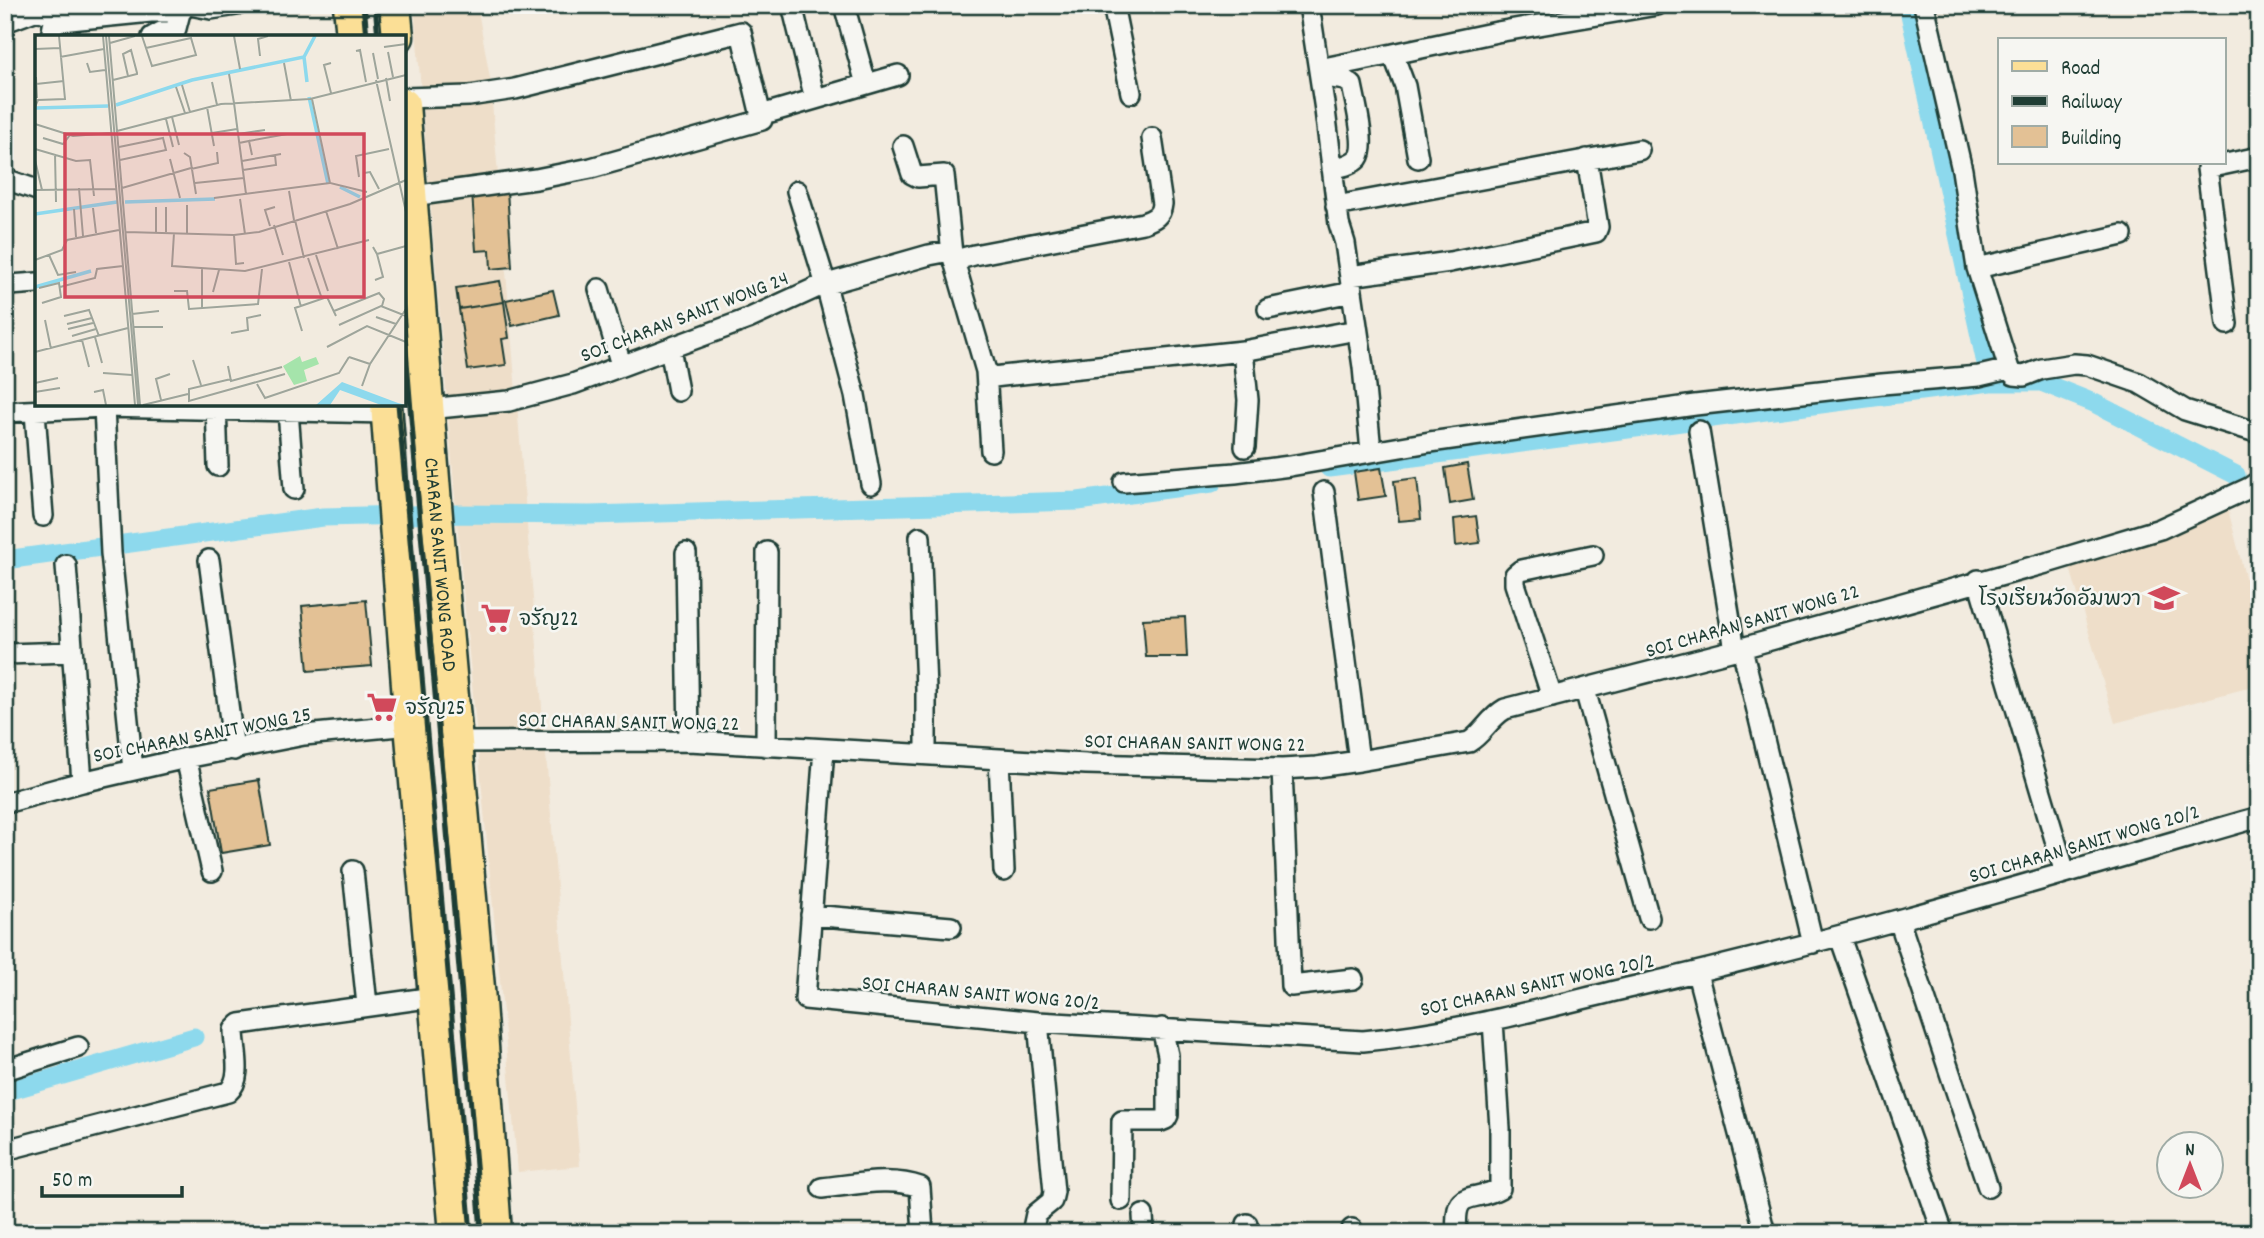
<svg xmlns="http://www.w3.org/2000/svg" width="2264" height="1238" viewBox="0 0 2264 1238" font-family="Dekko,'Playpen Sans Thai',sans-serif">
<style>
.built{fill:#eedec9}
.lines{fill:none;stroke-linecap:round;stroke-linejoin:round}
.canal{stroke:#8dd9ed;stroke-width:19}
.building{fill:#e3c195;stroke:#1f3d34;stroke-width:2}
.street-casing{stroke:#1f3d34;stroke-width:24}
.primary-casing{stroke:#1f3d34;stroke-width:35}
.street{stroke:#f6f6f2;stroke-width:19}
.primary{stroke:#fbdf96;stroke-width:30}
.rail{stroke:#1f3d34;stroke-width:5}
.labels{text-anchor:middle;stroke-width:5;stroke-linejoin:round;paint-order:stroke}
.street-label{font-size:21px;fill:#1f3d34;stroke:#f6f6f2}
.poi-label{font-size:21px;fill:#1f3d34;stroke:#f6f6f2;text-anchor:start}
.inset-river{fill:none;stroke:#8dd9ed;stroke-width:3.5}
.inset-road{fill:none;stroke:#9ea59b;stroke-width:2}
.view{fill:#d1495b;fill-opacity:0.15;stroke:#d1495b;stroke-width:3.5}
.inset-edge{fill:none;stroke:#1f3d34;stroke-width:3.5}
</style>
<rect width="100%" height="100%" fill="#f2ebdf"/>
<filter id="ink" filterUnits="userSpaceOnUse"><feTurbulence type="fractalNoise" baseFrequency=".0143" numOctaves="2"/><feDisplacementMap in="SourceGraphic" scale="14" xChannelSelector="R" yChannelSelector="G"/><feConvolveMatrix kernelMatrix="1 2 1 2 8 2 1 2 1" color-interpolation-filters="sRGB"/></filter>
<g filter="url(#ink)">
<!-- built -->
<path class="built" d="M414 5H477L490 78 580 1166 518 1172 459 546Z
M2228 509 2259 632V685L2115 723 2069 564 2147 543Z"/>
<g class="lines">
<!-- canal -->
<path class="canal" d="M1908 5 1990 382
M1329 468 1990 382H2041L2094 403 2236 475
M5 560 323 517 450 514 590 515 1078 501 1212 483
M5 1092 194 1037"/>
</g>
<!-- building -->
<path class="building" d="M507 190 512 267 491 269 490 250 476 251 472 192Z
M500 281 504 302 459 309 456 288Z
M553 290 559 315 512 326 506 300Z
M504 302 509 338 502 339 506 365 468 370 459 309Z
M1467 464 1473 500 1450 504 1445 468Z
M1381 468 1386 496 1358 500 1354 472Z
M1417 478 1421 519 1399 521 1394 481Z
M1476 516 1480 543 1456 546 1454 519Z
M366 600 372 666 308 671 302 606Z
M1185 617 1187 657H1146L1143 619Z
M259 780 270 845 221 853 210 788Z"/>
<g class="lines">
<!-- street casing -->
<g class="street-casing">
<path id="street" d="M28 5C43 14 55 16 72 13
M190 5 211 9 237 5
M792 5 815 99
M844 5 866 84
M1113 5 1131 93
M1309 5 1325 110 1339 224 1345 243 1363 367 1371 451
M1924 5 1962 170 1977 268 2009 369 2014 375 2024 376 2042 369 2074 364 2087 365 2139 383 2185 410 2259 433
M5 22 37 10
M51 37 53 26 60 21 151 12H181
M152 37 161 32H175L182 5
M1393 54 1497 32 1657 5
M1319 69 1393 54 1405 86 1418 158
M1320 76 1345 80 1352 85C1355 101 1367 146 1358 158 1352 165 1340 167 1332 169
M404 98 469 96 515 89 741 32 762 120 591 168 536 179 412 196
M771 112 898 75
M903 146 912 174 918 177 944 175 952 254 986 371 991 451
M5 179 37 190
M797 191 826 285 855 395 871 484
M1336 206 1639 150
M956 265 963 258 974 255 1143 223C1154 219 1161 216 1162 204L1152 138
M1977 268 2122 235
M1350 276 1450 262 1596 232 1598 227 1587 159
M10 285 37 283
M599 289 621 365
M1268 309 1352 292
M2227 324 2207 168 2259 157
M670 348 678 391
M1243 351 1248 400 1245 447
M986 371 994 377 1002 376 1243 351 1357 330
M216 404 218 466
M104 407 111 553 133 770
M428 409 509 401 573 384 748 319 820 286 929 255 945 252 952 254
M288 411 294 489
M5 412 104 407 386 413
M35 412 43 516
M1699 431 1735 650
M1124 482 1235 473 1290 466 1430 442 1695 405 1882 384 1979 376 2009 369
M1324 492 1359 761
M920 537 926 689V754
M686 553 689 741
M209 560 234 750
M66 565 82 782
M1978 580 2065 873
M1742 648 1813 943
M5 654 72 652
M1585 690 1649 918
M1552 697 1515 584V575L1521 570 1593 555
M458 742 689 741 1086 764 1282 769 1317 767 1359 761 1469 742C1483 734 1489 718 1505 709L1742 648 2050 562 2160 529 2249 488 2259 481
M766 746 767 552
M824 749 805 999 1038 1022 1363 1041C1455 1033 1543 1008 1632 987 1843 939 2051 877 2259 817
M186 758 212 871
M999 759 1004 871
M1282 769 1291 986 1353 979
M5 803 82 782 186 758 304 735 410 725
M353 871 367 1005
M811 915 951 927
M1899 920 1988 1187
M1840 937 1943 1233
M1697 973 1765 1233
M5 1070 78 1047
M5 1150 228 1092C244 1078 234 1049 234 1030L240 1024 434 997
M822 1188C853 1185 891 1176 920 1187L923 1233
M1121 1200 1122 1121H1161L1166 1119 1168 1115V1055L1162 1028
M1143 1215 1144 1233
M1247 1224V1233
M1352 1229V1233
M1032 1233 1036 1214 1052 1201 1054 1192 1038 1022
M1457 1233C1453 1186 1472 1204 1500 1188V1128L1493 1021"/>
</g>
<!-- primary casing -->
<g class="primary-casing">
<g id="primary">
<path d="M349 5 352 37"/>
<path d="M395 5 398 37"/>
<path id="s1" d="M404 104 438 529 479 988 496 1233"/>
<path d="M386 404 410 725 455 1233"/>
</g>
</g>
<!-- street -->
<use href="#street" class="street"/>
<!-- primary -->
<use href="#primary" class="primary"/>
<!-- rail -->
<path class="rail" d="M363 5 366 37
M375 5 378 37
M404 338 482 1233
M398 404 471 1233"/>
</g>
</g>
<!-- icons -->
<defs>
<g id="school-bare" transform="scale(2.415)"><path d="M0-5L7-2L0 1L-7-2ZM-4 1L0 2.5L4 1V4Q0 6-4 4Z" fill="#d1495b" stroke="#f6f6f2" stroke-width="2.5" paint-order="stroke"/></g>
<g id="supermarket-bare" transform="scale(2.415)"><path d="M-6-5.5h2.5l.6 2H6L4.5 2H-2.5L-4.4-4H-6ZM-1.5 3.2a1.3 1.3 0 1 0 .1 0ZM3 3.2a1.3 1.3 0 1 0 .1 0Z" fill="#d1495b" stroke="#f6f6f2" stroke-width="2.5" paint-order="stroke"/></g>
</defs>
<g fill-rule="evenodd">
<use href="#school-bare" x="2164" y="598"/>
<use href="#supermarket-bare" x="496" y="618"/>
<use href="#supermarket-bare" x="382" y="707"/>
</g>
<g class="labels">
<!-- street labels -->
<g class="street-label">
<text transform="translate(684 316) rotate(-21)" y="7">SOI CHARAN SANIT WONG 24</text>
<text dy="7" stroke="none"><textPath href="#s1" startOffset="462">CHARAN SANIT WONG ROAD</textPath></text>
<text transform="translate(1752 620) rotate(-16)" y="7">SOI CHARAN SANIT WONG 22</text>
<text transform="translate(629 721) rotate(1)" y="7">SOI CHARAN SANIT WONG 22</text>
<text transform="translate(202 734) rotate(-11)" y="7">SOI CHARAN SANIT WONG 25</text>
<text transform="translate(1195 742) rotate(1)" y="7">SOI CHARAN SANIT WONG 22</text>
<text transform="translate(2084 843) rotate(-16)" y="7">SOI CHARAN SANIT WONG 20/2</text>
<text transform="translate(1537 984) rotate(-12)" y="7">SOI CHARAN SANIT WONG 20/2</text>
<text transform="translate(981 992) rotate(5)" y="7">SOI CHARAN SANIT WONG 20/2</text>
</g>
<!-- poi labels -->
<g class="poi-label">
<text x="2141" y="605" text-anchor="end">โรงเรียนวัดอัมพวา</text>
<text x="519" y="625">จรัญ22</text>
<text x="405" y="714">จรัญ25</text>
</g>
</g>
<!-- overview -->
<g transform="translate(35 35)">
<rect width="371" height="371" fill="#f2ebdf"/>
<path d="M265 321 267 327 281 322 284 329 269 335 272 346 259 350 248 331Z" fill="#a5e4ab"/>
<path d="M307 347 363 368 371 370H346L305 355 295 370H281Z" fill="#8dd9ed"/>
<path class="inset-river" d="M269 22 272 47M274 62 293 149M81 70 157 45 269 22 280 1M1 73 73 71M305 152 325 162M90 167 180 164M0 179 82 167M0 252 56 236"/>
<path class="inset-road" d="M68 1 100 370M71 1 103 370M74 1 105 370M107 1 117 31 161 20 156 3 111 13M199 1 205 34M75 8 100 1M349 12 371 9M0 14 25 13M321 16 325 15 331 47M353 17 358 42M338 18 343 44M225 21 223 4 233 1M25 22 69 14M52 28 55 37 70 35M249 28 256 66M194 39 199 68M1 42 2 63M351 43 355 66M78 45 102 39V38L96 15 88 19 93 41M341 45 371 177M177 47 182 70M1 49 29 46M147 50 155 77M141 52 150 78M296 58 289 30 296 28M277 64 295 148 332 157M199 68 211 159M0 72 3 65 30 64 24 1M172 72 179 111M137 82 144 110M131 84 138 112M0 89 38 101 76 98M82 96 186 69 275 64 371 40M177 98 202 94M203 99 230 95M8 103 28 109 35 100M214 106 252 99M204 108 214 106 217 120M84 112 128 103 131 115 85 125M0 114 41 126 55 125 59 161M149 118 155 122 161 159M20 119 21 167M135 124 145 163M0 125 7 155M207 126 246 119M156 134 183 128 182 117M208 135 241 130 240 120M329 138 335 137 344 154M324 142 321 121 354 114M160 148 209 143M44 153 48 201M87 153 156 133M0 155 81 154M254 156 259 185M179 163 295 148M205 164 210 199M152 170V198M121 172V197M58 173 61 198M39 174 41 202M291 176 303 214M260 185 269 223M239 190 248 220M235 191 230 175 240 172M91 197 199 200 224 197 315 169 371 145M131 197V172M139 198 137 231 210 236 334 205M199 200 201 229 209 228M338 212 342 219 371 211M14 220 23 240 41 237M281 220 293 256M273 223 287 264M0 225 27 215 32 205 84 195M254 227 266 272M340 245 348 242 342 219M25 252 60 243 62 234 88 231M4 253 24 248 26 262 7 268M139 256H152L154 274 223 269 227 234M178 257 184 235M167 274V234M299 276 344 258 349 264 347 271M97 279 124 276M29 281 54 275 64 301M341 282 361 289M10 285 16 314M32 289 57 283M304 290 346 271 371 281M98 292H128M33 294 58 288M267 296 260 273 292 262 301 281M196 298 213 295 212 283 226 280M37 301 61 294M60 302 67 328M47 305 54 332M292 312 332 291 371 307M0 317 93 293M314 322 335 329M158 325 166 350M193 331 196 346 247 332M68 338 97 340M196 344 154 354V366L250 339M0 348 23 343M222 349 230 363 304 338 314 322M327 351 335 329 371 274M0 357 25 353M59 357 68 355 71 370M126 365 121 344 135 339M108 370 153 359"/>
<path class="view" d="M30 99H329V262H30Z"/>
<rect width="371" height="371" class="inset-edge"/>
</g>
<!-- margin -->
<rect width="2264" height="1238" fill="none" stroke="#f6f6f2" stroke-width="28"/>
<rect x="14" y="14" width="2236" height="1210" fill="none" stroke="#1f3d34" stroke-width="2.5" filter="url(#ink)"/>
<!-- legend -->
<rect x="1998" y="38" width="228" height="126" fill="#f6f6f2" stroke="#a0aca6" stroke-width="2"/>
<rect x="2012" y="61" width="35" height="10" fill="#fbdf96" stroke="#a0aca6" stroke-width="2"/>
<text x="2061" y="74" font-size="21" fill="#1f3d34">Road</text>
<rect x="2012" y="96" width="35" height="10" fill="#1f3d34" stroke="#a0aca6" stroke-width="2"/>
<text x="2061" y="108" font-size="21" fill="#1f3d34">Railway</text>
<rect x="2012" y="126" width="35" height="21" fill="#e3c195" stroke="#a0aca6" stroke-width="2"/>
<text x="2061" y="144" font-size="21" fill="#1f3d34">Building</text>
<!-- north arrow -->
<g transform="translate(2190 1165)"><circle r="33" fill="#f6f6f2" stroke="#a0aca6" stroke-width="2"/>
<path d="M0-5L12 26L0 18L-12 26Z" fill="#d1495b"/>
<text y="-10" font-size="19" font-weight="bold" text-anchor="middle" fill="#1f3d34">N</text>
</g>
<!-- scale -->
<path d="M42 1186v10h140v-10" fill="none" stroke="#1f3d34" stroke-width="3.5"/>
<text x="52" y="1186" font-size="21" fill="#1f3d34" stroke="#f6f6f2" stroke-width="5" paint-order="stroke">50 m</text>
</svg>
